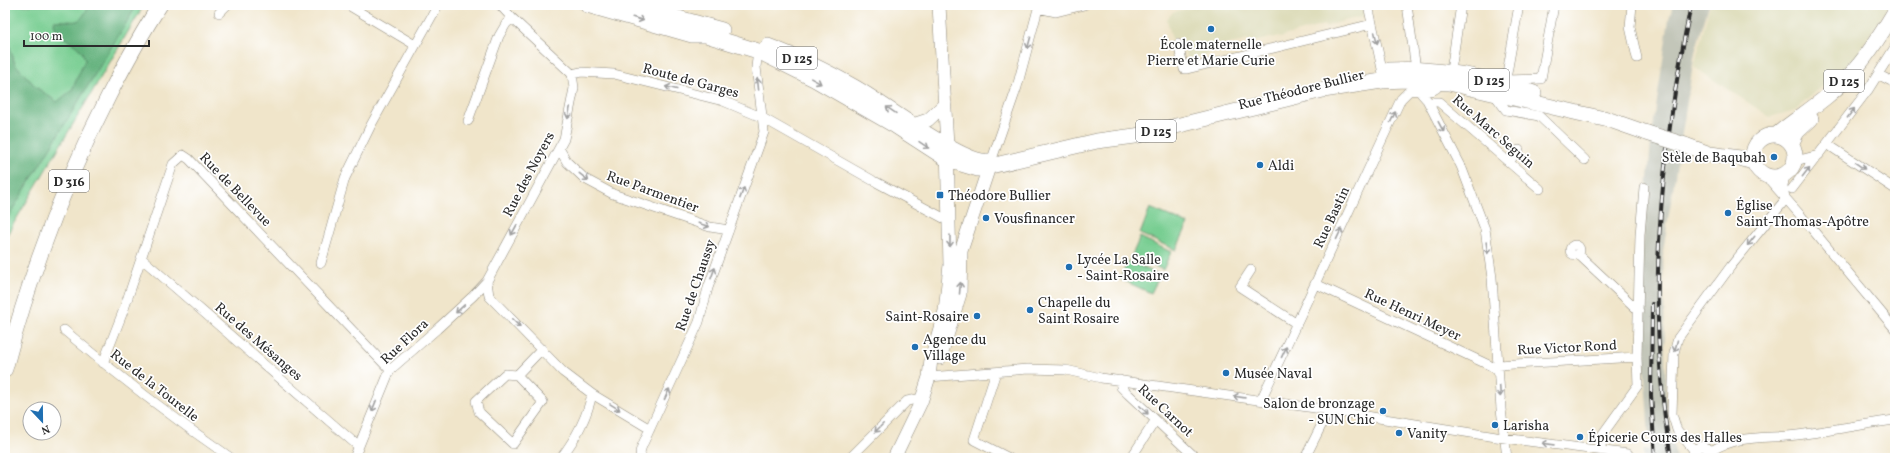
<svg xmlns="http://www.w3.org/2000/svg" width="1900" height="463" viewBox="0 0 1900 463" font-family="Vollkorn,serif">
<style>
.built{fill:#deddbb}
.industrial{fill:#c3c6b9}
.green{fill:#78ce92;stroke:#527c5e}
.forest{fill:#62b17c;stroke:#466e54}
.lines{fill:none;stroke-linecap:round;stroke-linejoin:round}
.street-casing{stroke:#8e887a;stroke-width:10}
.secondary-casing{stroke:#8e887a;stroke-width:14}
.primary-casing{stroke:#8e887a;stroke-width:16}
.street{stroke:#fff;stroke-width:9}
.secondary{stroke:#fff;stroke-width:13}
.primary{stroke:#fff;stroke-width:15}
.rail-casing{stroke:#2b2b2b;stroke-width:4}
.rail{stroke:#fff;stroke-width:2.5;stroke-dasharray:8;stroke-linecap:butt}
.primary-bridge-casing{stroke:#8e887a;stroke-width:16;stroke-linecap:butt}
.primary-bridge{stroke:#fff;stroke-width:15}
.oneway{stroke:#a0a0a0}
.poi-dot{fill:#1f6fb2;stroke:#fff;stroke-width:1.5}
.labels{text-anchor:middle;stroke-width:3.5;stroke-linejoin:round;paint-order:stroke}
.shield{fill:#fff;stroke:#6b6b6b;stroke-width:1}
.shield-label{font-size:13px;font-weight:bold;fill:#2b2b2b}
.poi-label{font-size:14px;fill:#2b2b2b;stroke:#fff;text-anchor:start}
.street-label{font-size:14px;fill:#2b2b2b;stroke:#fff}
</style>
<rect width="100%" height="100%" fill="#fff"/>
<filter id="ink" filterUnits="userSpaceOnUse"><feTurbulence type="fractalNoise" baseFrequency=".025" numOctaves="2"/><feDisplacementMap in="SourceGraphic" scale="8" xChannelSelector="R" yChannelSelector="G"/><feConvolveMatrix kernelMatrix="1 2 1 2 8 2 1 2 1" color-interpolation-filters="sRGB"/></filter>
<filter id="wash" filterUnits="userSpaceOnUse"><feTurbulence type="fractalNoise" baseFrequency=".012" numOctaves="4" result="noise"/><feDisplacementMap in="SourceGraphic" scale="16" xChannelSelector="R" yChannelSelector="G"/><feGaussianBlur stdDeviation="0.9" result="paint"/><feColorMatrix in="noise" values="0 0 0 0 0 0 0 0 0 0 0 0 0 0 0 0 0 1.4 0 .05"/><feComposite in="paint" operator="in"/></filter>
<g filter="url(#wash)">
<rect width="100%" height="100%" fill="#f0e5ca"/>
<!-- built -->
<path class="built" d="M1201 5H1361L1364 16 1329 25V26L1325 27 1324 25 1283 36 1284 37 1279 38V36L1249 43 1248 40 1212 48V50H1207L1208 54 1188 59 1178 38 1172 40 1167 19 1173 12Z
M1710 5H1887L1884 13 1854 59 1795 110 1770 117 1694 67Z"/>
<!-- industrial -->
<path class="industrial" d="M1673 5H1709L1695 52 1663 251 1666 406 1676 458H1643V450L1650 449 1642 337V251L1651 142 1669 19Z"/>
<!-- green -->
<path class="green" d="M5 5H144L5 238Z
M1150 208 1188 224 1176 250 1140 234Z
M1140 237 1171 252 1163 270 1132 255Z
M1128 261 1160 275 1151 293 1120 279Z"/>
<!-- forest -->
<path class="forest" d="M90 5H137L5 222V31L15 64 36 87 57 102 72 90 85 60C84 57 83 53 81 51 72 39 54 38 54 21 78 19 76 29 90 5Z"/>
</g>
<g filter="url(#ink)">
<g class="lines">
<!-- street casing -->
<g class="street-casing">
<path id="street" d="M348 5 415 45
M500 5 512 18 572 74 581 72 614 74 723 101 761 117 872 180
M1368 5 1384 78
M1407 5 1419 91 1427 100 1461 166 1485 229 1492 278 1501 409 1507 458
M1519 5 1506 79 1497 98 1506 110 1539 116 1585 160
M1632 5 1630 27 1637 58
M1038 8 1056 12 1084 5
M219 13 227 5
M1178 44 1184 69H1187L1372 24
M1879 75 1895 83
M1450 77 1461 5
M1507 80 1541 79 1554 5
M1428 102H1439L1540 189
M468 121 499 36 506 24 512 18
M1827 144 1895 189
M559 148 567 162 585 179 613 194 710 227 729 230
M992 159 1017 87 1039 5
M1506 160 1512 158 1519 150
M1795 161 1819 155
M1766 176 1802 217 1895 329
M876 182 949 221
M1792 189 1868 90 1895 47
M1785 198 1783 186 1785 174
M1570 250a5 5 0 1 1 10 0a5 5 0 1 1-10 0Z
M1578 254 1639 311
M141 258 358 446
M321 263 345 178 371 125 438 5
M1251 270 1240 287 1297 324
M487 281 489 296 563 372 592 394 650 429
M1316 284 1491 366 1498 371
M64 330C118 376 173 418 231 458
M103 363 124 309 173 164 183 155 189 159 390 370
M1498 365 1637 357
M996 372 974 440 1009 458
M517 375 543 402 513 444 479 412 476 401 505 374 517 375 542 349
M929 377 1028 369 1066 370 1101 378 1329 410 1496 437 1628 454 1630 458
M1120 380 1121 387 1128 394 1196 458
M1261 400 1401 99 1409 91C1420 88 1439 98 1440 79
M1601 450 1602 435 1638 385 1637 357 1640 235 1644 187
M1694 450 1677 430 1672 414 1674 353 1678 338 1731 266 1785 200
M1711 451C1738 434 1767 439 1797 435 1830 431 1862 424 1895 420
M354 458 390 370 437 329 473 296 487 281 564 139 574 88 572 74
M561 458C576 438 587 418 592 394
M641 458 640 452 642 446 699 322 708 288 764 132 756 67 758 51
M850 458 907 401 923 398
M1131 458 1155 421
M1305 458 1329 410
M1692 458 1694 450 1701 446 1709 449 1712 458"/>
</g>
<!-- secondary casing -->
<g class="secondary-casing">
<path id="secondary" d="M913 125 928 120 945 104
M940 358 960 294 961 251 989 167 988 161
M894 458 921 402 929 377 931 359 945 311 950 265 947 145 939 5"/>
</g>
<!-- primary casing -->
<g class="primary-casing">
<path id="primary" d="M587 5 692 35H706L758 51 814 79 894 125 948 160 978 169 1097 141 1135 136 1323 90 1382 81 1406 80 1449 83 1613 121
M631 5 722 30
M768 46C798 57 828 72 856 88 881 102 964 165 988 161
M1389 70C1439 67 1487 77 1534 93
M1604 118 1647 133
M1753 156a21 21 0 1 1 42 0a21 21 0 1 1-42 0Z
M1776 135C1801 115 1829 98 1851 74 1868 56 1882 33 1895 11
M1791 144 1797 132 1811 119
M1685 145 1710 154 1740 158 1753 162
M5 369C30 274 64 183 109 95 125 64 141 34 160 5"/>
</g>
<!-- street -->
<use href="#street" class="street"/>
<!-- secondary -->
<use href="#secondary" class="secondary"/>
<!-- primary -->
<use href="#primary" class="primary"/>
<!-- rail casing -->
<g class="rail-casing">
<path id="rail" d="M1652 304 1651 395 1655 458
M1671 458C1645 307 1660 154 1691 5"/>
</g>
<!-- rail -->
<use href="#rail" class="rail"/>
<!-- primary-bridge casing -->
<g class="primary-bridge-casing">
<path id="primary-bridge" d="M1647 133 1685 145"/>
</g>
<!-- primary-bridge -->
<use href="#primary-bridge" class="primary-bridge"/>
</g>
<!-- one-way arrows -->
<defs><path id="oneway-shaft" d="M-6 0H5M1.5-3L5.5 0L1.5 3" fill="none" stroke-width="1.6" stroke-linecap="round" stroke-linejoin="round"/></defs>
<g class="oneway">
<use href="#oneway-shaft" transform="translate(638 19) rotate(16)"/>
<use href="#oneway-shaft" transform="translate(1376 38) rotate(77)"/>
<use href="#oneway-shaft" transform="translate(1029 43) rotate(105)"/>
<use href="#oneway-shaft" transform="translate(816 81) rotate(29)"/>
<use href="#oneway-shaft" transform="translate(758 84) rotate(-96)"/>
<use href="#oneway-shaft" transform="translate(671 88) rotate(-166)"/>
<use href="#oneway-shaft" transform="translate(891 110) rotate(-146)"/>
<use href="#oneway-shaft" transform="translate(569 113) rotate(102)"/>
<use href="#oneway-shaft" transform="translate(1851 113) rotate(-53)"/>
<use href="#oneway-shaft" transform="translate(1393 117) rotate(-65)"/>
<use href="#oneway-shaft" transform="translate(1441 127) rotate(62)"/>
<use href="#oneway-shaft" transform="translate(924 145) rotate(34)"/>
<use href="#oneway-shaft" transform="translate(1860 166) rotate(34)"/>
<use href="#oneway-shaft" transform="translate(1806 172) rotate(-52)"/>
<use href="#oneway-shaft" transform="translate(584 177) rotate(38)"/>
<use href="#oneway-shaft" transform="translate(742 193) rotate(-69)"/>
<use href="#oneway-shaft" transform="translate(704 225) rotate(18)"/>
<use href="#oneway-shaft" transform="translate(514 230) rotate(119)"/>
<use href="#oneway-shaft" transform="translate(1339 234) rotate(-65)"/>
<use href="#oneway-shaft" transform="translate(950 241) rotate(90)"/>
<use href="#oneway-shaft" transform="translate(1751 241) rotate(129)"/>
<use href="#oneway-shaft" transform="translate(1487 248) rotate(82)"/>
<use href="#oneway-shaft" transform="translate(713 273) rotate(-70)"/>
<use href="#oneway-shaft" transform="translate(960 288) rotate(-85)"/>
<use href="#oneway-shaft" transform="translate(460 309) rotate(137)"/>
<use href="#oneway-shaft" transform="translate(516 323) rotate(45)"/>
<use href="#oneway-shaft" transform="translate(1676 346) rotate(104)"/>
<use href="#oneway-shaft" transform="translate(1284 352) rotate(-65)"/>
<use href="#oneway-shaft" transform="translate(1500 391) rotate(87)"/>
<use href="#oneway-shaft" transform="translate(667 394) rotate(-65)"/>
<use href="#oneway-shaft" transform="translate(1239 397) rotate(-172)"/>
<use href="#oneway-shaft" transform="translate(374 406) rotate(112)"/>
<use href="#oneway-shaft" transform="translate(615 407) rotate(32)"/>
<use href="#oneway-shaft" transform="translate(1144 410) rotate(45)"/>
<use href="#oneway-shaft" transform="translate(879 428) rotate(135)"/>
<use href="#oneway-shaft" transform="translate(1548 444) rotate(-172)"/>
</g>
</g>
<!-- markers -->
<g class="poi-dot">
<circle cx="1211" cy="29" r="4"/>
<circle cx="1774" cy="157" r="4"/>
<circle cx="1260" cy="165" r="4"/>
<rect x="936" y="191" width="8" height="8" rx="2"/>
<circle cx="1728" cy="213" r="4"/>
<circle cx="986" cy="218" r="4"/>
<circle cx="1069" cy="267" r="4"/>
<circle cx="1030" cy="310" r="4"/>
<circle cx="977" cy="316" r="4"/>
<circle cx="915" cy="347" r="4"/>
<circle cx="1226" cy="373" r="4"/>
<circle cx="1383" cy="411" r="4"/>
<circle cx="1495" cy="425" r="4"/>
<circle cx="1399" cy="433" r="4"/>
<circle cx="1580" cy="437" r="4"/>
</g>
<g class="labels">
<!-- shield labels -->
<g class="shield">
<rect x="777" y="47" width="40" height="22" rx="3"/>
<rect x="1469" y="69" width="40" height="22" rx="3"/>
<rect x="1824" y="70" width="40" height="22" rx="3"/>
<rect x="1136" y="120" width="40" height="22" rx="3"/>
<rect x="49" y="170" width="40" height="22" rx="3"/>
</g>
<g class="shield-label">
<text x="797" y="63">D 125</text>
<text x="1489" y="85">D 125</text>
<text x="1844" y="86">D 125</text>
<text x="1156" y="136">D 125</text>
<text x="69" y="186">D 316</text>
</g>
<!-- poi labels -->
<g class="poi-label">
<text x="1211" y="49" text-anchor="middle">École maternelle<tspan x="1211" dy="16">Pierre et Marie Curie</tspan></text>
<text x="1766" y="162" text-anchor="end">Stèle de Baqubah</text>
<text x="1268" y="170">Aldi</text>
<text x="948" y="200">Théodore Bullier</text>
<text x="1736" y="210">Église<tspan x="1736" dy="16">Saint-Thomas-Apôtre</tspan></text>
<text x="994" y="223">Vousfinancer</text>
<text x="1077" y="264">Lycée La Salle<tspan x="1077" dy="16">- Saint-Rosaire</tspan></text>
<text x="1038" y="307">Chapelle du<tspan x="1038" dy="16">Saint Rosaire</tspan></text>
<text x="969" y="321" text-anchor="end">Saint-Rosaire</text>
<text x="923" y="344">Agence du<tspan x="923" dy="16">Village</tspan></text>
<text x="1234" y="378">Musée Naval</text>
<text x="1375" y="408" text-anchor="end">Salon de bronzage<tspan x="1375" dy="16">- SUN Chic</tspan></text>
<text x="1503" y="430">Larisha</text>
<text x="1407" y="438">Vanity</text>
<text x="1588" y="442">Épicerie Cours des Halles</text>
</g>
<!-- street labels -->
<g class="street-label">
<text transform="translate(691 80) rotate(15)" y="5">Route de Garges</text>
<text transform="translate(1301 89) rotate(-14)" y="5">Rue Théodore Bullier</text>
<text transform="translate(1494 131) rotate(41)" y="5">Rue Marc Seguin</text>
<text transform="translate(528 174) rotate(-62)" y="5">Rue des Noyers</text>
<text transform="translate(236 189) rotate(46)" y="5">Rue de Bellevue</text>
<text transform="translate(653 191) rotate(20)" y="5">Rue Parmentier</text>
<text transform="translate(1331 217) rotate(-65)" y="5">Rue Bastin</text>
<text transform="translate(695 285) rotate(-71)" y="5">Rue de Chaussy</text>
<text transform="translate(1413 314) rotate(25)" y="5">Rue Henri Meyer</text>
<text transform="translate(259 341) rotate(41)" y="5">Rue des Mésanges</text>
<text transform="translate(404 341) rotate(-43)" y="5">Rue Flora</text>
<text transform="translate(1567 347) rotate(-3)" y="5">Rue Victor Rond</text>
<text transform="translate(155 385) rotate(38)" y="5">Rue de la Tourelle</text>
<text transform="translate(1166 410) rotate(43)" y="5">Rue Carnot</text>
</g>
</g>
<!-- margin -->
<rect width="1900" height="463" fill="none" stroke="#fff" stroke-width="20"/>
<!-- north arrow -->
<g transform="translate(42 421) rotate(158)"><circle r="19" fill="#ffffff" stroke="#aaaaaa"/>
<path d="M0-3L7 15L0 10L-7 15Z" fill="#1f6fb2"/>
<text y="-6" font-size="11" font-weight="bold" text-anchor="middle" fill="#2b2b2b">N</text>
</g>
<!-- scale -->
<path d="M24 40v6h125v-6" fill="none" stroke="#2b2b2b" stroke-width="2"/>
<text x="30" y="40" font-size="12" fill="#2b2b2b" stroke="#ffffff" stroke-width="3" paint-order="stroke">100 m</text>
</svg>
